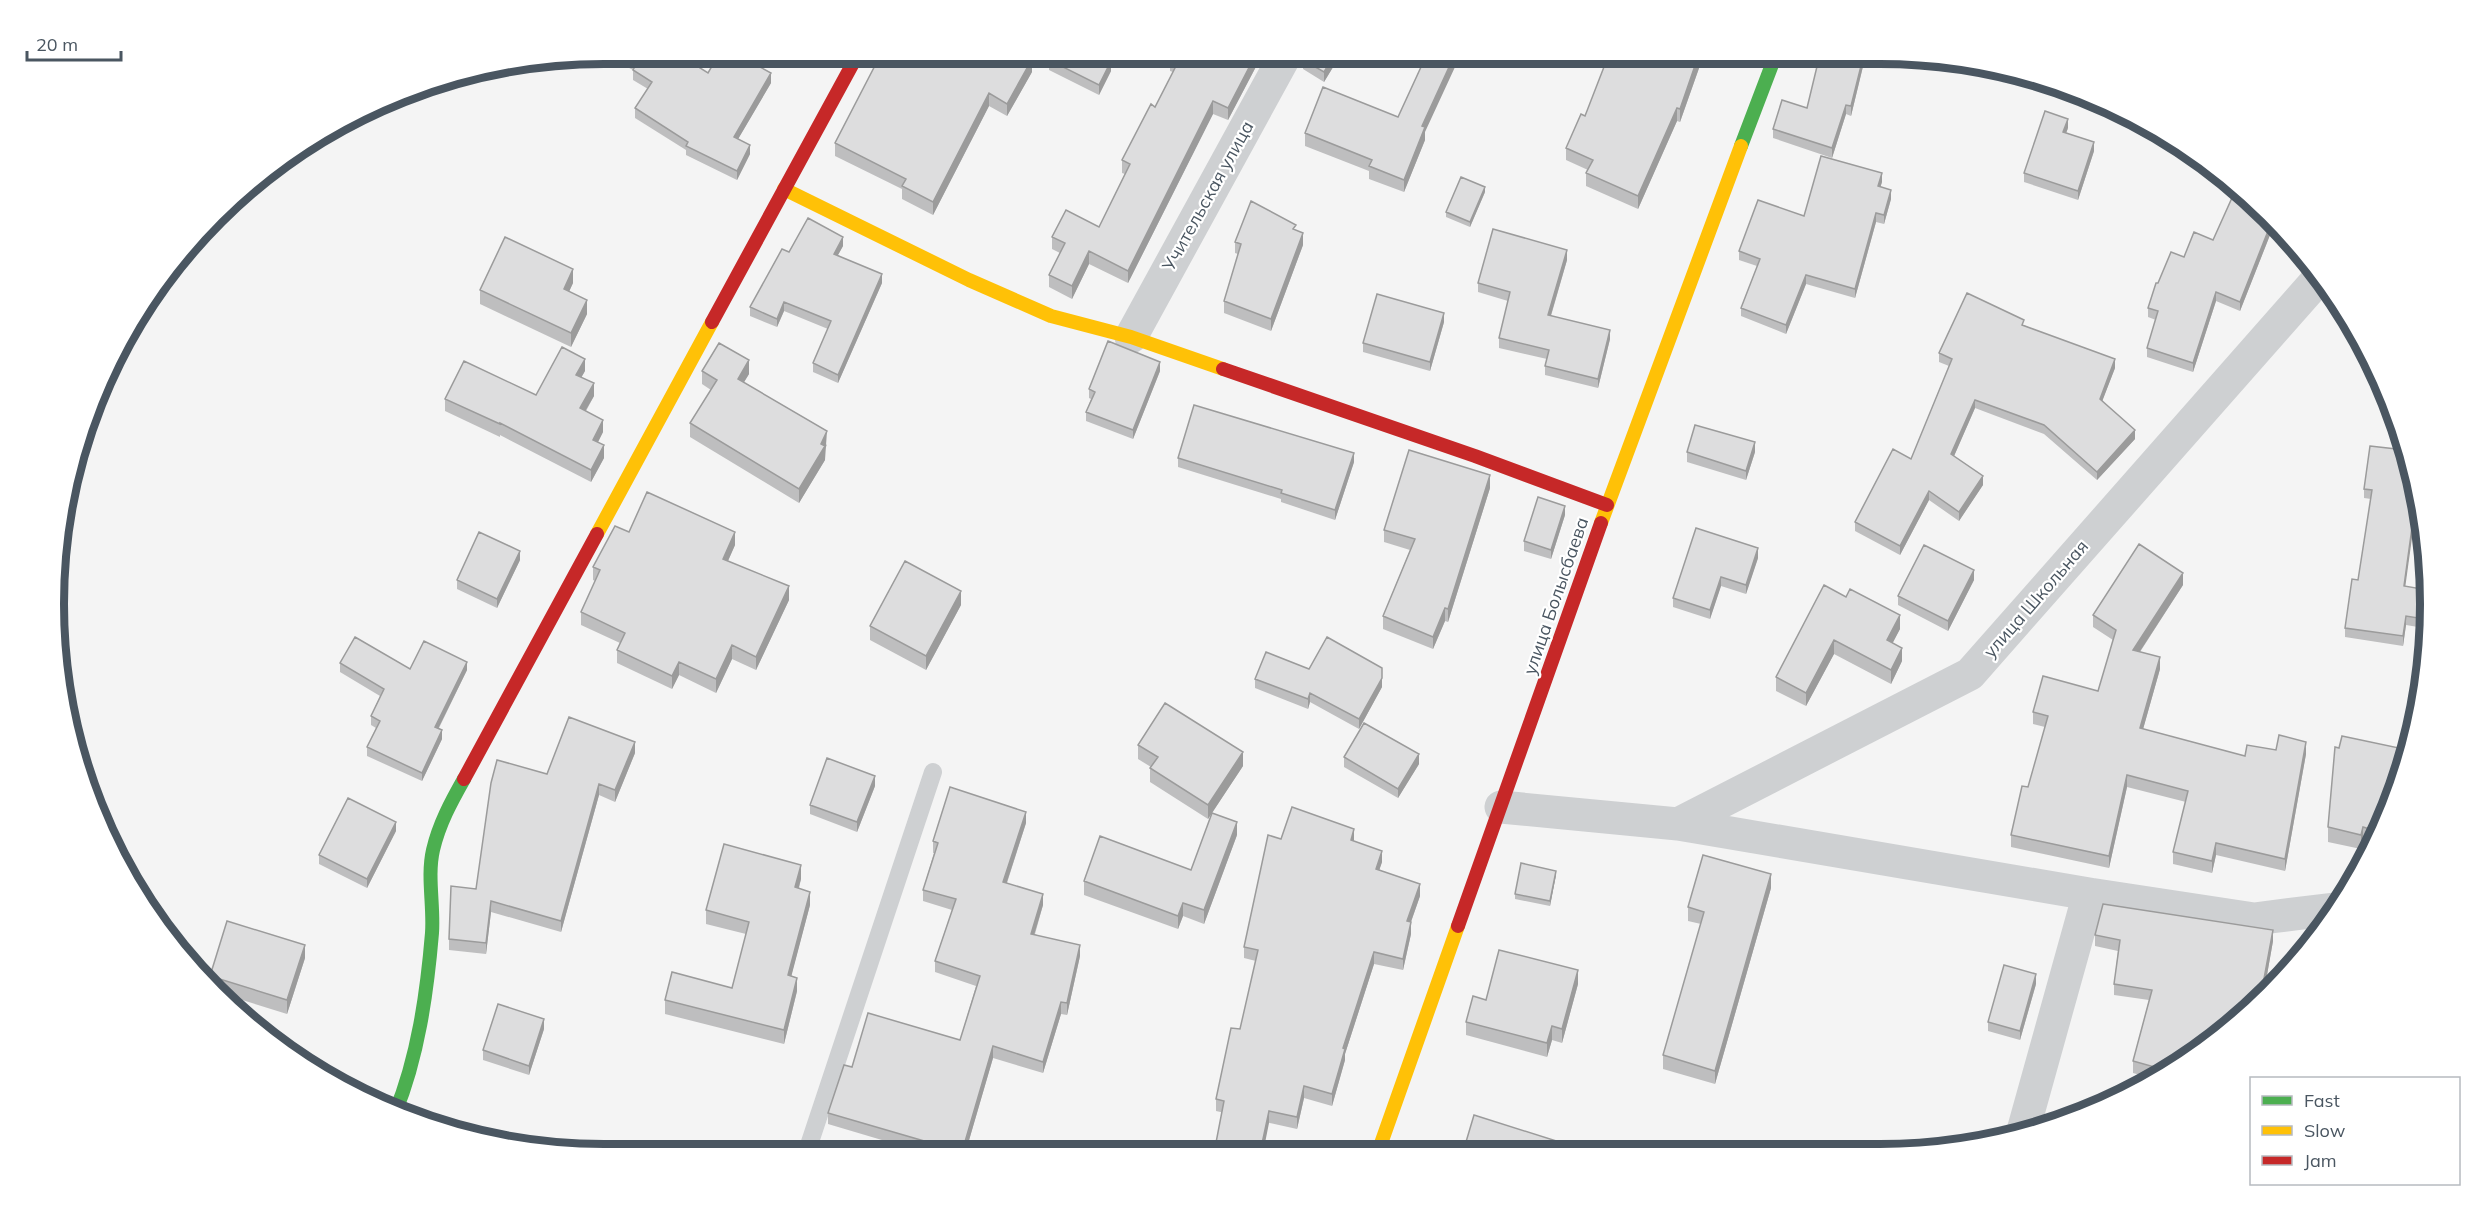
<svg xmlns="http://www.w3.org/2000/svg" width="2484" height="1209" viewBox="0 0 2484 1209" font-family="Mulish,sans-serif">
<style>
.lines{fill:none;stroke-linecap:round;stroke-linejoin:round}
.lane{stroke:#ced0d2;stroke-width:18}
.street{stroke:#ced0d2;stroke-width:33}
.fast{stroke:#4caf50;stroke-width:14}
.slow{stroke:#ffc107;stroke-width:14}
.jam{stroke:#c62828;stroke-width:14}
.wall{fill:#bebebf}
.shaded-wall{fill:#9b9b9b}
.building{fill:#ddddde;stroke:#9b9b9b;stroke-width:1.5}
.labels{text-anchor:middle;stroke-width:4.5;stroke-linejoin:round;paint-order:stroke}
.street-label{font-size:18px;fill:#4a5661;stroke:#fff}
.rim{fill:none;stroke:#4a5661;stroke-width:8}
</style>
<rect width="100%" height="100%" fill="#f4f4f4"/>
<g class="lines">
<!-- lane -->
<path class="lane" d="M806 1154 933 772"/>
<!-- street -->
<path class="street" d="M1131 337 1286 54
M1501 807 1678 824 2089 894 2254 919 2334 909
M1678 824 1970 674 2320 277
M2023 1131 2089 894"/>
<!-- fast -->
<path class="fast" d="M1741 146 1776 54
M395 1113C418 1057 427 993 432 933 434 906 427 876 433 850 439 824 451 802 464 779"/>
<!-- slow -->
<path class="slow" d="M784 189 969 280 1051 316 1131 337 1223 369
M1601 523 1741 146
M597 534 712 322
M1378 1152 1458 926"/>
<!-- jam -->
<path class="jam" d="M712 322 858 54
M1223 369 1475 456 1607 505
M464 779 597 534
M1458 926 1601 523"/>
</g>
<!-- wall -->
<path class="wall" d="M602 54H678L708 73 754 63 771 83 738 139 750 154 737 180 686 155V150L635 118V108L648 89 633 80V70Z
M1260 54V59L1228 120 1213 114 1128 283 1089 264 1072 299 1049 287V275L1060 253 1052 249V237L1099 227 1125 174 1122 173V160L1155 107 1173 72 1170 71V58Z
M1307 54H1341L1324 82 1303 69V60Z
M1704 54 1680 122 1677 121 1638 209 1586 186V173L1588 170 1566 160V148L1585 116 1631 61Z
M1820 54H1866L1851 116 1846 114 1832 158 1773 138V129L1807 108Z
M1049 60 1111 71 1099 95 1049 70Z
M1948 61 1986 65 1985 68 1948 62Z
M1032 72 1007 116 989 106 933 215 902 199V189L835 156V143Z
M1398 117 1425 132V140L1404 192 1369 179V171L1305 146V133Z
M2068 128 2066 133 2094 151 2078 200 2024 182V173Z
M1882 182 1880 187 1891 199 1884 224 1876 222 1855 298 1806 284 1786 334 1741 316V308L1757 266 1739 260V251L1804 216Z
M1485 192 1470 227 1446 217V212Z
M2269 215 2285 235 2283 241 2270 235 2240 311 2216 301 2193 372 2147 357V348L2156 320 2148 317V308L2158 283 2184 257 2213 240Z
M1296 230 1303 245 1271 331 1224 313V301L1238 254 1235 253V242Z
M843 246 838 255 882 283 838 383 813 372V363L828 329 784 311 777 327 750 316V307L789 252Z
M1567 260 1551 316 1610 339 1598 388 1545 375V366L1547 359 1499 348V338L1508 301 1478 292V283Z
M573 283 569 291 587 314 571 347 480 304V290Z
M1444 322 1430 371 1363 352V343Z
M2024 325 2115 368 2102 401 2135 439 2097 480 2044 434 1975 408 1954 456 1983 485 1959 521 1929 500 1900 555 1855 531V522L1911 459 1949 366 1939 362V353Z
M585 371 581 377 594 396 586 411 603 432 598 442 604 458 591 482 500 435V437L445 411V399L536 395Z
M702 371 749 374 744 382 827 445 825 449V460L799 503 690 437V423L711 390 702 384Z
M1160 371 1133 439 1086 421V412L1091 399 1089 398V389Z
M2370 446 2405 587 2422 598 2418 627 2406 625 2403 646 2345 637V628L2358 580 2371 499 2364 498V489Z
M1687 452H1755L1746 480 1687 462Z
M1178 458 1354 462 1335 520 1281 502V499L1178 467Z
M1490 488 1448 622 1445 621 1433 649 1383 629V616L1410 550 1384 542V530Z
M1565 515 1551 559 1524 551V541Z
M629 532 735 545 728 561 789 600 756 670 732 659 716 693 679 675 672 689 617 663V650L620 643 581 625V612L595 581 593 580V567Z
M1758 558 1746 594 1721 586 1710 619 1673 607V598Z
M520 560 497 608 457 589V580Z
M1974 580 1948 631 1898 605V596Z
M2183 585 2140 652 2160 669 2143 729 2245 756 2276 750 2306 754 2285 871 2216 855 2212 873 2173 864V852L2186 802 2127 787 2109 868 2011 847V835L2028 787 2045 727 2033 724V712L2098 691 2113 640 2093 627V615Z
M1846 597 1900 629 1892 643 1902 661 1891 684 1834 654 1806 706 1776 691V677Z
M961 605 926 670 870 640V626Z
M340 663 410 669 467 670 439 728 442 739 422 781 367 756V747L376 728 371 725V716L380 696 340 672Z
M1309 669 1382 687 1359 729 1310 702 1308 709 1255 688V679Z
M1138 745 1243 766 1208 819 1150 782V768L1151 767 1138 759Z
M635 753 615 802 599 795 561 932 491 912 486 954 449 950V939L476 889 547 774Z
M1344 757 1419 764 1398 798 1344 767Z
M2404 763 2388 815 2381 828 2377 827 2374 840 2372 844 2363 842 2361 849 2328 842V827Z
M875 786 857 832 810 814V805Z
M1026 823 1007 883 1043 905 1035 934 1080 956 1067 1015 1061 1014 1043 1073 993 1058 965 1154H929L828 1124V1113L852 1067 960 1040 976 986 935 972V961L952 910 923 901V890L934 853H933V841Z
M396 831 367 888 319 864V855Z
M1237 835 1204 924 1183 916 1178 929 1084 895V881L1191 870Z
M1281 839 1354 841 1382 862 1379 870 1420 896 1411 922V934L1403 970 1374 964 1345 1054V1060L1332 1106 1304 1098 1297 1129 1216 1111V1099L1240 1029 1256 961 1244 958V947Z
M1556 875 1550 906 1515 899V894Z
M801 879 799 888 810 905 791 976 797 991 784 1044 665 1014V1000L732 988 746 934 706 924V910Z
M1771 888 1715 1084 1663 1069V1055L1701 924 1688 921V907Z
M2095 935 2273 941 2264 992 2219 1036H2215L2213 1042 2151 1078 2133 1073V1061L2149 1000 2114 995V984L2118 951 2095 946Z
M305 958 287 1014 213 991 210 986V976Z
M1578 984 1562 1043 1552 1040 1547 1057 1466 1035V1022L1486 1000Z
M2036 984 2020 1040 1988 1031V1022Z
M544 1029 529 1075 483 1060V1050Z"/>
<!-- shaded-wall -->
<path class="shaded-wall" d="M754 54H761L749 70V61Z
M1256 54H1260V59L1228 120V108Z
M1335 54H1341L1324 82V72Z
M1455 54H1461L1425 132V140L1404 192V180L1422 126Z
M1699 54H1704L1680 122V109Z
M1864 54H1866L1851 116V106Z
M1032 59V72L1007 116V104Z
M1111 61V71L1099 95V85Z
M771 73V83L734 146V137Z
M989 93V106L933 215V202Z
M1213 101V114L1128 283V271Z
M1846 105V114L1832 158V148Z
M1677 108V121L1638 209V196Z
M2068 119V128L2063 141V132Z
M2094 142V151L2078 200V191Z
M750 145V154L737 180V171Z
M1882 173V182L1878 195V186Z
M1485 187V192L1470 227V222Z
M1891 190V199L1884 224V215Z
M1876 213V222L1855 298V289Z
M2270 226V235L2240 311V302Z
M1303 233V245L1271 331V319Z
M843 237V246L834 262V254Z
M1567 250V260L1548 325V315Z
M1089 251V264L1072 299V286Z
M573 269V283L564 303V289Z
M882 274V283L838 383V375Z
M1806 275V284L1786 334V325Z
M2216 292V301L2193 372V363Z
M587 300V314L571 347V333Z
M784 302V311L777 327V319Z
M1444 313V322L1430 371V362Z
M1610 330V339L1598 388V379Z
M585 359V371L576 387V375Z
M2115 359V368L2100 407V399Z
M749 360V374L738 392V379Z
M1160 362V371L1133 439V430Z
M594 383V396L580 420V408Z
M1975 400V408L1951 463V454Z
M603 420V432L593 452V440Z
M2135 430V439L2097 480V472Z
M827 431 825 460 799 503V489L821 444Z
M1755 442V452L1746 480V471Z
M604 445V458L591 482V470Z
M1354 453V462L1335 520V510Z
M1490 475V488L1448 622V609Z
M1983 476V485L1959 521V512Z
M1929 491V500L1900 555V546Z
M2417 491 2418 494 2404 596V586Z
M1565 506V515L1551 559V550Z
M735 532V545L723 572V559Z
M1758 548V558L1746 594V585Z
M520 551V560L497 608V599Z
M1974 570V580L1948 631V621Z
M2183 573V585L2133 662V650Z
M1721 577V586L1710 619V610Z
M789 586V600L756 670V657Z
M2422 589V598L2418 627V618Z
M961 591V605L926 670V656Z
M1445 608V621L1433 649V637Z
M1900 615V629L1887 654V640Z
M2406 616V625L2403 646V636Z
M1834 640V654L1806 706V693Z
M732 645V659L716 693V679Z
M1902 648V661L1891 684V670Z
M2160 657V669L2140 740V728Z
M467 662V670L435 735V727Z
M679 662V675L672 689V676Z
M1382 678V687L1359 729V719Z
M1310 693V702L1308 709V699Z
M442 730V739L422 781V773Z
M635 742V753L615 802V790Z
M2306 742V754L2285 871V859Z
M2399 748V763L2396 762Z
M1243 752V766L1208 819V805Z
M1419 754V764L1398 798V789Z
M2127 775V787L2109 868V856Z
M875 776V786L857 832V822Z
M599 784V795L561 932V921Z
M1026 812V823L1003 894V882Z
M2377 812V827L2373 842V830Z
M396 822V831L367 888V879Z
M1237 822V835L1204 924V910Z
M2363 827V842L2361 849V835Z
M1354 829V840L1351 851V840Z
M2216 843V855L2212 873V861Z
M1382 851V862L1376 880V869Z
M801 865V879L795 901V887Z
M1556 871V875L1550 906V901Z
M1771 874V888L1715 1084V1071Z
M1420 884V896L1407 933V921Z
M810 892V905L788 989V975Z
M1043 894V905L1031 945V934Z
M491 901V912L486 954V943Z
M1183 903V916L1178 929V916Z
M1411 922V934L1403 970V959Z
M2273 930V941L2264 992 2261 995Z
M305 945V958L287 1014V1000Z
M1080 945V956L1067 1015V1003Z
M1374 952V964L1345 1054V1060L1332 1106V1094L1343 1048Z
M1578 970V984L1562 1043V1029Z
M2036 974V984L2020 1040V1031Z
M797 978V991L784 1044V1030Z
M1061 1002V1014L1043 1073V1062Z
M544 1019V1029L529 1075V1066Z
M2215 1024V1036L2213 1042 2209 1044Z
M1552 1026V1040L1547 1057V1043Z
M993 1046V1058L965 1154H962Z
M1304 1086V1098L1297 1129V1117Z
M1269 1111V1123L1263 1153H1260Z"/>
<!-- building -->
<path class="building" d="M619 54H678L708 73 719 54H754L749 61 771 73 734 137 750 145 737 171 686 146 688 142 635 108 652 82 633 70 637 63Z
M881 54H1024L1032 59 1007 104 989 93 933 202 902 186 906 179 835 143Z
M1052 54H1097L1111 61 1099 85 1049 60Z
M1173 54H1256L1228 108 1213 101 1128 271 1089 251 1072 286 1049 275 1065 243 1052 237 1066 210 1099 227 1130 164 1122 160 1151 104 1155 107 1178 62 1170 58Z
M1307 54H1335L1324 72 1303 60Z
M1427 54H1455L1422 126 1425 127 1404 180 1369 166 1372 160 1305 133 1323 87 1398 117Z
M1609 54H1612L1631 61 1634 54H1699L1680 109 1677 108 1638 196 1586 173 1593 160 1566 148 1581 114 1585 116Z
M1820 54H1864L1851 106 1846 105 1832 148 1773 129 1782 100 1807 108Z
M2045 111 2068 119 2063 132 2094 142 2078 191 2024 173Z
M1821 156 1882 173 1878 186 1891 190 1884 215 1876 213 1855 289 1806 275 1786 325 1741 308 1760 259 1739 251 1758 200 1804 216Z
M1461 177 1485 187 1470 222 1446 212Z
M2236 189 2269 215 2282 231 2270 226 2240 302 2216 292 2193 363 2147 348 2158 311 2148 308 2156 283H2158L2171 252 2184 257 2194 232 2213 240Z
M1251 201 1296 225 1293 229 1303 233 1271 319 1224 301 1241 244 1235 242Z
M808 218 843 237 834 254 882 274 838 375 813 363 831 321 784 302 777 319 750 307 782 249 789 252Z
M1493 229 1567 250 1548 315 1610 330 1598 379 1545 366 1549 350 1499 338 1510 292 1478 283Z
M505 237 573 269 564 289 587 300 571 333 480 290Z
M1967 293 2024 320 2022 325 2115 359 2100 399 2135 430 2097 472 2044 425 1975 400 1951 454 1983 476 1959 512 1929 491 1900 546 1855 522 1893 449 1911 459 1952 359 1939 353Z
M1377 294 1444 313 1430 362 1363 343Z
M1108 341 1160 362 1133 430 1086 412 1095 392 1089 389Z
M719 343 749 360 738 379 827 431 821 444 825 446 799 489 690 423 717 380 702 371Z
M562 347 585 359 576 375 594 383 580 408 603 420 593 440 604 445 591 470 500 423V424L445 399 464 361 536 395Z
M1194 405 1354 453 1335 510 1281 493 1282 490 1178 458Z
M1695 425 1755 442 1746 471 1687 452Z
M2370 446 2405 450 2417 491 2404 586 2422 589 2418 618 2406 616 2403 636 2345 628 2352 579 2358 580 2372 490 2364 489Z
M1409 450 1490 475 1448 609 1445 608 1433 637 1383 616 1415 539 1384 530Z
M647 492 735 532 723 559 789 586 756 657 732 645 716 679 679 662 672 676 617 650 625 633 581 612 600 570 593 567 615 526 629 532Z
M1538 497 1565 506 1551 550 1524 541Z
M1696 528 1758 548 1746 585 1721 577 1710 610 1673 598Z
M479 532 520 551 497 599 457 580Z
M2139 544 2183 573 2133 650 2160 657 2140 728 2245 756 2247 745 2276 750 2279 735 2306 742 2285 859 2216 843 2212 861 2173 852 2188 791 2127 775 2109 856 2011 835 2022 786 2028 787 2048 716 2033 712 2043 676 2098 691 2116 630 2093 615Z
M1924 545 1974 570 1948 621 1898 596Z
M905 561 961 591 926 656 870 626Z
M1824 585 1846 597 1850 589 1900 615 1887 640 1902 648 1891 670 1834 640 1806 693 1776 677Z
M355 637 410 669 424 641 467 662 435 727 442 730 422 773 367 747 380 721 371 716 384 689 340 663Z
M1327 637 1382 668V678L1359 719 1310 693 1308 699 1255 679 1266 652 1309 669Z
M1165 703 1243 752 1208 805 1150 768 1158 757 1138 745Z
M569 717 635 742 615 790 599 784 561 921 491 901 486 943 449 939 451 886 476 889 491 783 497 760 547 774Z
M1364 723 1419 754 1398 789 1344 757Z
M2342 736 2399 748 2396 762 2404 763 2388 815 2377 812 2373 830 2363 827 2361 835 2328 827 2335 747 2339 748Z
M827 758 875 776 857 822 810 805Z
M950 787 1026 812 1003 882 1043 894 1031 934 1080 945 1067 1003 1061 1002 1043 1062 993 1046 962 1152 828 1113 844 1065 852 1067 868 1013 960 1040 980 976 935 961 956 899 923 890 938 843 933 841Z
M348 798 396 822 367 879 319 855Z
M1292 807 1354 829 1351 840 1382 851 1376 869 1420 884 1407 921 1411 922 1403 959 1374 952 1343 1048 1345 1049 1332 1094 1304 1086 1297 1117 1269 1111 1260 1153H1214L1224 1101 1216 1099 1231 1028 1240 1029 1258 950 1244 947 1268 835 1281 839Z
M1212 813 1237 822 1204 910 1183 903 1178 916 1084 881 1100 836 1191 870Z
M724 844 801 865 795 887 810 892 788 975 797 978 784 1030 665 1000 672 972 732 988 749 922 706 910Z
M1703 855 1771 874 1715 1071 1663 1055 1704 912 1688 907Z
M1521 863 1556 871 1550 901 1515 894Z
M2103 904 2273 930 2261 995 2229 1027 2215 1024 2209 1044 2165 1070 2133 1061 2152 990 2114 984 2120 940 2095 935Z
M227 921 305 945 287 1000 210 976Z
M1499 950 1578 970 1562 1029 1552 1026 1547 1043 1466 1022 1473 996 1486 1000Z
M2004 965 2036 974 2020 1031 1988 1022Z
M498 1004 544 1019 529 1066 483 1050Z
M290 1055 309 1060 306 1066 298 1062Z
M1474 1115 1569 1145 1567 1152H1463Z
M669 1142 702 1155H664Z
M1103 1143 1135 1153H1100Z"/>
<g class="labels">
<!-- street labels -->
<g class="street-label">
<text transform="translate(1208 196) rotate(-61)" y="6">Учительская улица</text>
<text transform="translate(1556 596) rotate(-71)" y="6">улица Болысбаева</text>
<text transform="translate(2036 599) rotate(-49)" y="6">улица Школьная</text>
</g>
</g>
<!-- crop -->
<path d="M0 0H2484V1209H0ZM604 64H1880A540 540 0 0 1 2420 604V604A540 540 0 0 1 1880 1144H604A540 540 0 0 1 64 604V604A540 540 0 0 1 604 64Z" fill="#fff" fill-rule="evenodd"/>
<path class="rim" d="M604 64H1880A540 540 0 0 1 2420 604V604A540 540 0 0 1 1880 1144H604A540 540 0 0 1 64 604V604A540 540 0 0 1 604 64Z"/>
<!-- legend -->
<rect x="2250" y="1077" width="210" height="108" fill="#ffffff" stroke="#b7bbc0" stroke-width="1.5"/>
<rect x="2262" y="1096" width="30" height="9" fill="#4caf50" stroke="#b7bbc0" stroke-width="1.5"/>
<text x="2304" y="1107" font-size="18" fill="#4a5661">Fast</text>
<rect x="2262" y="1126" width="30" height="9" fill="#ffc107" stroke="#b7bbc0" stroke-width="1.5"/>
<text x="2304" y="1137" font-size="18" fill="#4a5661">Slow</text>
<rect x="2262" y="1156" width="30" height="9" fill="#c62828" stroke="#b7bbc0" stroke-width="1.5"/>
<text x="2304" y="1167" font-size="18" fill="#4a5661">Jam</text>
<!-- scale -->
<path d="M27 51v9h94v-9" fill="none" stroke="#4a5661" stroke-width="3"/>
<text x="36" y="51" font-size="18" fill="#4a5661" stroke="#ffffff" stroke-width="4.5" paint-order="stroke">20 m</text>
</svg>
